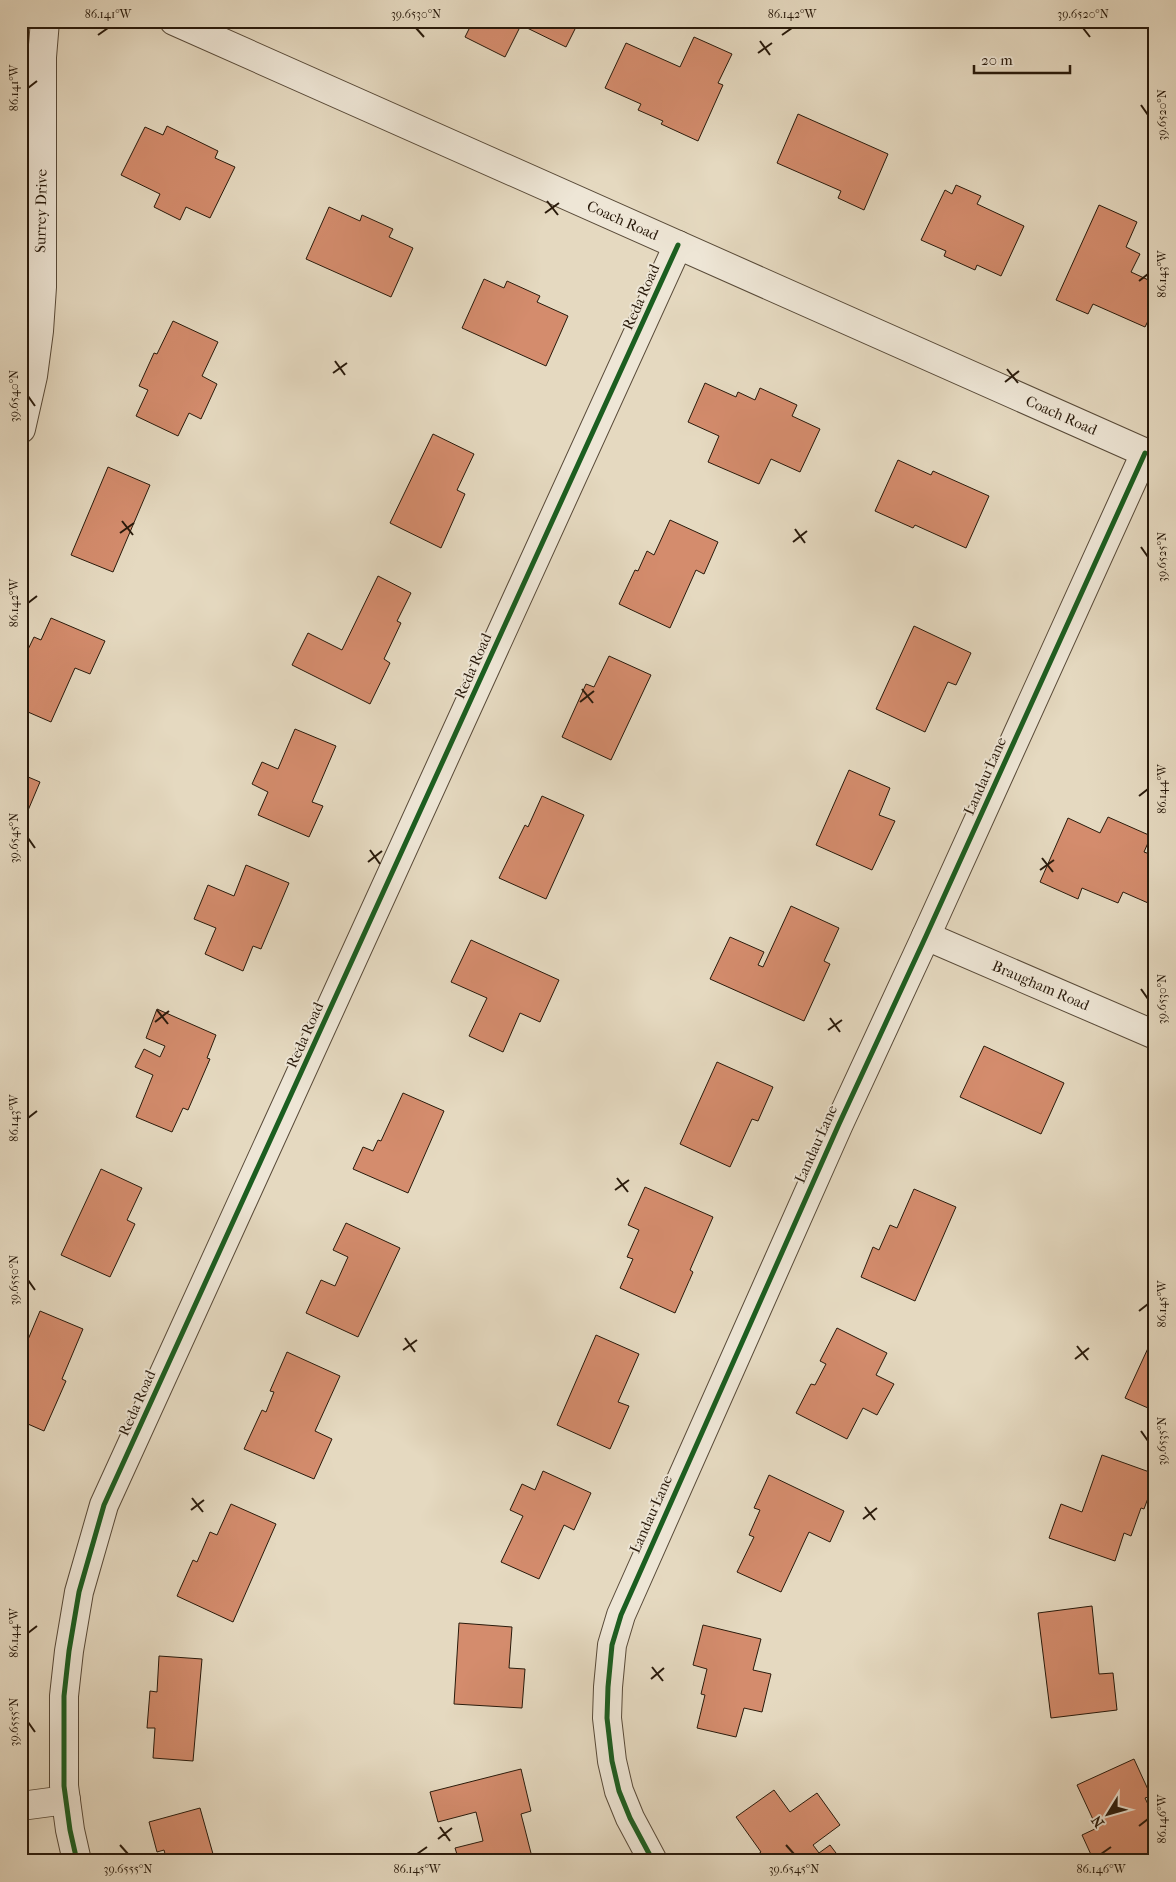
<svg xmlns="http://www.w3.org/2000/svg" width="1176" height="1882" viewBox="0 0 1176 1882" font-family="'IM FELL French Canon',serif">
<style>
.building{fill:#d48c6d;stroke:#291a0b}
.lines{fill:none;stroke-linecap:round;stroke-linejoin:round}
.minor-casing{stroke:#584a38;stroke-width:30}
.minor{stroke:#eee6d6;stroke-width:28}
.cycleway-casing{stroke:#eee6d6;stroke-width:8}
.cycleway{stroke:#1b5e20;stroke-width:5}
.ticks{fill:none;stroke:#291a0b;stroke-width:2}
.labels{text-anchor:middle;stroke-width:4;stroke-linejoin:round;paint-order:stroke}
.street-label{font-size:15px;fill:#291a0b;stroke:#eee6d6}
.neatline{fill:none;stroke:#291a0b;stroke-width:2}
.ticks-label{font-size:12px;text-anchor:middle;fill:#291a0b}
</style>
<rect width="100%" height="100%" fill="#e5d9c0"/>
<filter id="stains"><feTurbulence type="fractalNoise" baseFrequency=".004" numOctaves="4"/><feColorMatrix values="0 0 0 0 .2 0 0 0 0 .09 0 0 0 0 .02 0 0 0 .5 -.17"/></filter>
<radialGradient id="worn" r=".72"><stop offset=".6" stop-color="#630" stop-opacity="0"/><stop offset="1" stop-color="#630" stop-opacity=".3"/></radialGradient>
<!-- building -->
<path class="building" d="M473 21H579L566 47 521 25 505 57 465 37Z
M694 37 732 54 718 83 723 85 698 141 661 124 663 121 638 110 641 104 605 88 626 43 680 67Z
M798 114 888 154 864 210 838 198 841 191 777 163Z
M167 126 218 151 215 158 235 167 210 218 186 207 180 220 154 207 160 194 121 175 145 127 163 135Z
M956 185 981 196 977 204 1024 226 1001 276 977 265 975 270 944 256 946 251 921 240 945 190 952 194Z
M1099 205 1137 222 1126 247 1140 254 1131 272 1155 283V307L1145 327 1093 304 1088 314 1056 300Z
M329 207 360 221 362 215 393 229 389 237 413 248 391 297 306 259Z
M484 279 504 288 507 281 540 296 537 302 568 316 546 366 462 328Z
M173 321 218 342 202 376 217 384 201 419 189 413 178 436 136 416 148 390 139 386 154 353 157 354Z
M705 383 736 397 738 392 755 400 760 388 797 405 792 416 820 429 800 472 771 459 759 484 708 462 719 436 688 422Z
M433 434 474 454 457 490 465 494 441 548 390 523Z
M898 460 931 475 933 471 989 496 966 548 915 525 913 528 875 511Z
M108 467 150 485 113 572 71 555Z
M670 520 718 542 704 574 696 570 670 628 619 604 635 570 638 571 647 551 654 555Z
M378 576 411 593 397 621 401 623 384 659 390 663 370 704 292 665 308 633 342 650Z
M51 618 105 641 90 674 75 668 51 722 21 709V682L28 667 21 664 34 637 41 640Z
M914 626 971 653 956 685 948 682 925 732 876 709Z
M609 656 651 675 611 760 562 737 586 684 594 687Z
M295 729 336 746 312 802 323 806 309 837 258 815 268 792 252 784 262 762 278 769Z
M849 770 890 788 879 815 895 821 872 870 816 845Z
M21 774 40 782 21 827Z
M542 796 584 815 546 899 499 878 525 825 528 827Z
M1108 817 1151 836 1144 852 1155 856V906L1123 892 1118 903 1082 888 1078 899 1040 882 1068 818 1100 833Z
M246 865 289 883 261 949 253 946 243 971 205 954 216 928 194 919 208 885 234 896Z
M791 906 839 928 824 961 830 964 804 1021 710 979 730 937 764 952 758 965 763 967Z
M471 940 559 980 540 1022 520 1013 503 1052 469 1036 487 998 451 982Z
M157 1009 216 1035 207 1058 210 1059 188 1110 183 1108 172 1132 136 1117 153 1075 135 1067 144 1049 160 1057 165 1046 146 1038Z
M984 1046 1064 1083 1041 1134 960 1097Z
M717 1062 773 1087 758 1121 752 1119 730 1167 680 1144Z
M403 1093 444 1111 408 1193 353 1169 363 1147 373 1151 378 1140 381 1141Z
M101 1169 142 1188 127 1220 135 1224 110 1277 61 1255Z
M645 1187 713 1217 690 1270 693 1272 675 1313 620 1288 633 1259 627 1257 639 1230 628 1225Z
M914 1189 956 1207 915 1301 861 1277 873 1247 879 1250 890 1225 897 1228Z
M346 1223 400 1248 358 1337 306 1313 321 1280 335 1286 348 1257 333 1250Z
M40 1311 83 1329 62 1379 66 1381 44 1431 21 1421V1340L27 1342Z
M837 1328 887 1353 876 1375 894 1384 877 1415 863 1408 847 1439 796 1413 811 1384 815 1385 826 1364 820 1361Z
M1155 1333V1411L1125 1398Z
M596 1335 639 1354 618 1402 629 1406 610 1449 557 1425Z
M287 1352 340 1376 315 1431 332 1439 314 1479 244 1449 262 1410 266 1412 274 1392 270 1391Z
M1102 1455 1155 1474V1479L1144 1509 1141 1508 1131 1536 1124 1533 1115 1561 1049 1538 1061 1504 1082 1512Z
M543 1471 591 1493 574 1530 564 1525 539 1579 501 1562 523 1516 510 1510 522 1484 535 1490Z
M769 1475 844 1511 830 1542 809 1532 781 1592 737 1572 754 1537 749 1535 760 1510 754 1508Z
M231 1504 276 1524 233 1622 177 1596 193 1560 197 1562 210 1532 217 1535Z
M1092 1606 1099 1674 1113 1673 1117 1710 1051 1718 1038 1613Z
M459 1623 512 1627 509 1668 525 1669 522 1708 454 1704Z
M703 1625 761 1639 753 1670 771 1674 762 1712 744 1708 736 1737 697 1728 705 1695 701 1694 707 1669 693 1665Z
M159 1656 202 1659 193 1761 153 1758 155 1728H147L150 1691 157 1692Z
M1134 1759 1151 1796 1145 1798 1155 1819V1854L1140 1861H1099L1097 1857 1093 1859 1082 1835 1097 1828 1077 1785Z
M521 1769 531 1811 521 1814 533 1861H459L455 1848 483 1841 476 1812 438 1822 430 1792Z
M774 1790 790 1812 817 1793 840 1825 813 1845 819 1853 830 1845 842 1861H760L756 1856 761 1852 736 1817Z
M200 1808 215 1861H167L164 1850 157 1852 149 1822Z"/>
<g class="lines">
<!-- minor casing -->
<g class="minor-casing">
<g id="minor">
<path id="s1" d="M174 21 1155 457"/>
<path d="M21 429 33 376 39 331 42 287V57L45 21"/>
<path id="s2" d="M926 936 1155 1035"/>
<path d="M21 1806 66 1800"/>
<path d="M77 1861 70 1830 64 1786V1696L69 1651 79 1592 104 1505 678 245"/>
<path d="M653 1861 630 1818 619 1791 612 1761 607 1718 608 1687 612 1645 621 1615 839 1124 926 936 1145 453"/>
</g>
</g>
<!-- minor -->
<use href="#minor" class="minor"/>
<!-- cycleway casing -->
<g class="cycleway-casing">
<path id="cycleway" d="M77 1861 70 1830 64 1786V1696L69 1651 79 1592 104 1505 678 245
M653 1861 630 1818 619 1791 612 1761 607 1718 608 1687 612 1645 621 1615 839 1124 926 936 1145 453"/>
</g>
<!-- cycleway -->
<use href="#cycleway" class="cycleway"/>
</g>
<!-- ticks -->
<path class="ticks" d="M416 28 424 37M1083 28 1090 37M98 35 108 28M782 35 792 28M760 41 770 55M758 53 772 43M28 88 37 81M1141 105 1148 115M547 201 558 215M545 213 559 203M1139 281 1148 274M335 361 345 375M1007 369 1018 383M333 373 347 363M1005 382 1019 371M28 396 35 406M122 521 133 535M795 529 805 543M120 533 134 523M793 542 807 531M1141 547 1148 557M28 603 37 596M582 689 593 703M580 702 594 691M1139 796 1148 789M28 838 35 848M370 850 380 864M1042 858 1053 872M368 862 382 851M1040 870 1054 860M1141 989 1148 999M157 1010 168 1024M830 1018 840 1032M155 1022 169 1011M828 1030 842 1020M28 1118 37 1111M617 1178 628 1192M615 1190 629 1180M28 1280 35 1290M1139 1311 1148 1304M405 1338 415 1352M1077 1346 1088 1360M403 1350 417 1340M1075 1359 1089 1348M1141 1431 1148 1441M192 1498 203 1512M865 1507 875 1520M191 1510 204 1500M863 1519 877 1508M28 1633 37 1626M652 1667 663 1681M651 1679 664 1668M28 1722 35 1732M1139 1826 1148 1819M440 1827 450 1841M438 1839 452 1828M120 1845 128 1854M786 1845 794 1854M417 1854 427 1847M1101 1854 1111 1847"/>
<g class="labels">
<!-- street labels -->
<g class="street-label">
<text transform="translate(41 211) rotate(-89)" y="5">Surrey Drive</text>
<text dy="5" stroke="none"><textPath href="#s1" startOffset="491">Coach Road</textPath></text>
<text transform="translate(641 297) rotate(-66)" y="5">Reda Road</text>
<text dy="5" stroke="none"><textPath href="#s1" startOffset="971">Coach Road</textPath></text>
<text transform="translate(473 666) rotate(-66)" y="5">Reda Road</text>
<text transform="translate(985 776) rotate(-66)" y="5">Landau Lane</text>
<text dy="5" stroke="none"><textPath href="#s2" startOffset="125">Braugham Road</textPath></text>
<text transform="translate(305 1035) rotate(-66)" y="5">Reda Road</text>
<text transform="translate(816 1144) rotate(-66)" y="5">Landau Lane</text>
<text transform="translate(137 1403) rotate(-66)" y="5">Reda Road</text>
<text transform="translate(651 1514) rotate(-66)" y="5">Landau Lane</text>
</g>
</g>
<!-- margin -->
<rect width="1176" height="1882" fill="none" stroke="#e5d9c0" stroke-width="55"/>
<!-- north arrow -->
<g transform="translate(1108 1814) rotate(233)" stroke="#eee6d6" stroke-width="4" paint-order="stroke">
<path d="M0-4L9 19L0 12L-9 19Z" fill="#291a0b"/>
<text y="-8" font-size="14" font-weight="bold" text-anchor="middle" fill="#291a0b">N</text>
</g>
<!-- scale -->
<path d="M974 65v8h96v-8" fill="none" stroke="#291a0b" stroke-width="2.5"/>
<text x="981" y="65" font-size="15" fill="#291a0b" stroke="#eee6d6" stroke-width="4" paint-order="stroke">20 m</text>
<rect x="28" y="28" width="1120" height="1826" class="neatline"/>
<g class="ticks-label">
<text x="108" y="18">86.141°W</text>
<text x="416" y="18">39.6530°N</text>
<text x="792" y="18">86.142°W</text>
<text x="1083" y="18">39.6520°N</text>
<text transform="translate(14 88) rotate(-90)" y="4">86.141°W</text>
<text transform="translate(1162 115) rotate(-90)" y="4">39.6520°N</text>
<text transform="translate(1162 274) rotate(-90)" y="4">86.143°W</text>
<text transform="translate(14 396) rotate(-90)" y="4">39.6540°N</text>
<text transform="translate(1162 557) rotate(-90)" y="4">39.6525°N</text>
<text transform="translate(14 603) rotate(-90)" y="4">86.142°W</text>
<text transform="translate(1162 789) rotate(-90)" y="4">86.144°W</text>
<text transform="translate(14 838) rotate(-90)" y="4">39.6545°N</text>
<text transform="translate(1162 999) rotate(-90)" y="4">39.6530°N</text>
<text transform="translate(14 1118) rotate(-90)" y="4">86.143°W</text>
<text transform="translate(14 1280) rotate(-90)" y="4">39.6550°N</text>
<text transform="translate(1162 1304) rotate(-90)" y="4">86.145°W</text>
<text transform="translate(1162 1441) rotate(-90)" y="4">39.6535°N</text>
<text transform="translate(14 1633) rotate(-90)" y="4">86.144°W</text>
<text transform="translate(14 1722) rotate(-90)" y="4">39.6555°N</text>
<text transform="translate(1162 1819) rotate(-90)" y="4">86.146°W</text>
<text x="128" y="1873">39.6555°N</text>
<text x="417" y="1873">86.145°W</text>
<text x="794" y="1873">39.6545°N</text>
<text x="1101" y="1873">86.146°W</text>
</g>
<rect width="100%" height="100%" filter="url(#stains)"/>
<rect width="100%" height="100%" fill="url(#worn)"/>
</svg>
